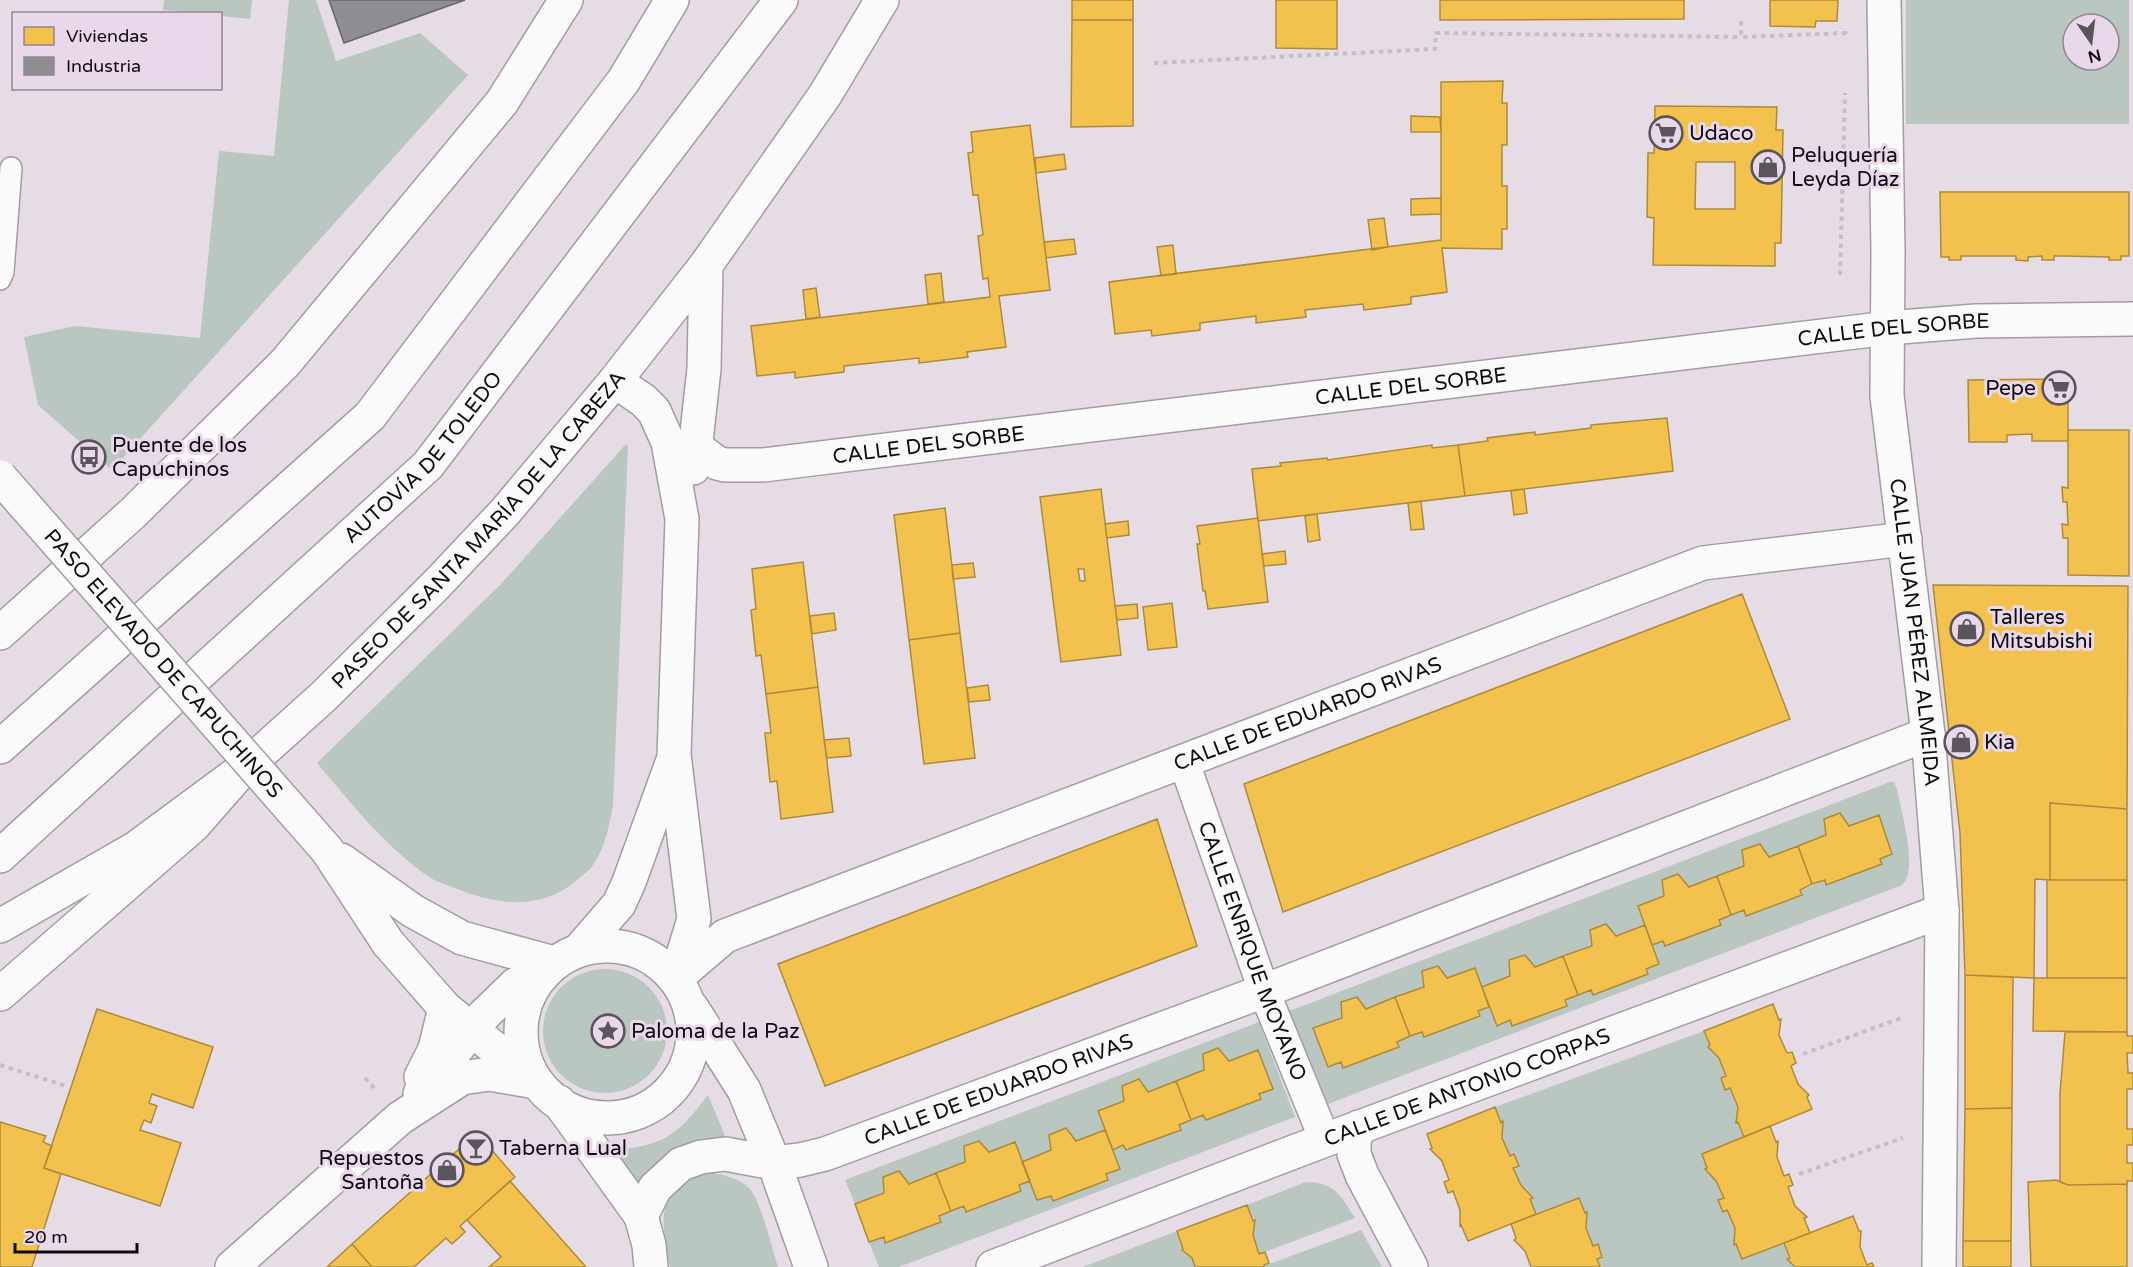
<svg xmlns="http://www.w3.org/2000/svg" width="2133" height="1267" viewBox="0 0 2133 1267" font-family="'Varela Round',sans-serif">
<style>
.green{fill:#b9c7c0;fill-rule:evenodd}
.homes{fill:#f2c14e;stroke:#ae8a3b;stroke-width:1.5;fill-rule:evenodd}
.industry{fill:#8d8d92;stroke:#67666b;stroke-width:1.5}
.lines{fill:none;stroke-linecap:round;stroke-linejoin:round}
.service-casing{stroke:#a39ca3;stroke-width:24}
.pedestrian-casing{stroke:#a39ca3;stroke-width:33}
.minor-casing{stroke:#a39ca3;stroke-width:36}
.tertiary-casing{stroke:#a39ca3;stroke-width:36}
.motorway-casing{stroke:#a39ca3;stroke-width:36}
.path{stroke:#c4c1c4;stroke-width:4;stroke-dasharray:4.5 4.5;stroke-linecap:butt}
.service{stroke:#fbfafb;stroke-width:21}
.pedestrian{stroke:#fbfafb;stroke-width:30}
.minor{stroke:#fbfafb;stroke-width:33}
.tertiary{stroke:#fbfafb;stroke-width:33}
.motorway{stroke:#fbfafb;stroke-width:33}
.tertiary-bridge-casing{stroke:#a39ca3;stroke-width:36;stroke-linecap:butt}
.tertiary-bridge{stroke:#fbfafb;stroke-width:33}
.labels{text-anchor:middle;stroke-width:6;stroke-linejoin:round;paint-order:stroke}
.poi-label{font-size:21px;fill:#0f0a10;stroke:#e9d8ea;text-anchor:start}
.street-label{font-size:21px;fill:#0f0a10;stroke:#e9d8ea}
</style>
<rect width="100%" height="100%" fill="#e6dce6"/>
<!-- green -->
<path class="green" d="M164 0H252L250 19 221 16 220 14 163 10Z
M289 0H316L336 61 420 33 468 75 112 470 38 405 24 337 75 326 200 338 219 151 274 156Z
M1906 0H2129V124H1906ZM2073 24H2109V60H2073Z
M626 444 628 447 613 805C609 826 605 851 590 869 586 873 580 877 576 881 540 911 496 905 455 888 445 884 434 881 426 875 383 844 351 803 317 763L501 584Z
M1890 782H1894L1897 789C1901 811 1919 870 1902 885L1328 1104 1289 1011ZM1879 816 1892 854 1880 859 1882 864 1827 885 1825 880 1746 915 1744 910 1719 920 1721 925 1665 946 1663 941 1652 945 1659 964 1646 969 1647 974 1594 995 1591 990 1565 1000 1567 1006 1513 1026 1510 1020 1497 1026 1489 1007 1478 1011 1480 1016 1425 1037 1422 1032 1397 1042 1399 1047 1328 1067 1313 1029 1342 1018 1341 1003 1357 997 1366 1009 1424 987 1422 971 1437 966 1447 978 1475 968 1482 987 1510 976 1509 960 1525 955 1535 967 1592 946 1590 930 1606 924 1616 936 1645 925 1638 906 1664 896 1662 881 1678 875 1689 887 1744 866 1742 850 1760 844 1769 857 1826 835 1825 819 1849 826Z
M543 1031a62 62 0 1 1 124 0a62 62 0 1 1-124 0Z
M1259 1022 1295 1117 899 1267H879L869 1242 941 1222 939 1216 964 1206 967 1212 1021 1191 1019 1185 1030 1181 1037 1200 1051 1196 1053 1201 1108 1180 1106 1174 1120 1168 1113 1150 1123 1145 1126 1150 1181 1130 1179 1125 1203 1115 1206 1120 1261 1099 1259 1094 1273 1088 1258 1050 1229 1061 1203 1054 1204 1070 1148 1092 1139 1079 1122 1086 1124 1101 1098 1111 1105 1130 1076 1141 1066 1128 1049 1135 1051 1150 1022 1162 1015 1143 989 1152 979 1141 964 1146 965 1162 909 1184 899 1172 883 1178 884 1193 855 1204 845 1180Z
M1704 1031 1710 1045 1708 1047 1719 1058 1726 1076 1721 1078 1725 1090 1730 1088 1738 1107 1736 1122H1738L1744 1137 1702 1154 1707 1168 1705 1169 1716 1181 1724 1198 1718 1201 1722 1211 1727 1210 1735 1228 1734 1244H1736L1742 1259 1784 1243 1790 1258 1788 1259 1795 1267H1600L1597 1259 1602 1256 1598 1245 1593 1246 1586 1228 1587 1212 1536 1214 1513 1168 1519 1165 1514 1154 1510 1156 1502 1138 1503 1122 1501 1123 1495 1107Z
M708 1095 728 1143C686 1148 662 1146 638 1186L609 1150C662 1147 676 1137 708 1095Z
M710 1172C723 1175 739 1178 749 1188 761 1200 772 1249 778 1267H670C661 1219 653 1189 710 1172Z
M1306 1182C1335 1182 1341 1196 1355 1218L1259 1254 1253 1235 1254 1220 1247 1205Z
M1361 1230 1382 1267H1264V1266Z
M1177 1231 1183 1249 1182 1251 1192 1258 1195 1267H1083Z"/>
<!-- homes -->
<path class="homes" d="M1072 0H1133V20H1072Z
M1276 0H1337V49L1276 48Z
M1440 0H1684V19L1440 20Z
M1770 0H1838L1837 21H1816L1815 27 1770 26Z
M1072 20H1133V126L1071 127Z
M1503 81 1502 103H1507V145H1502V186H1507V229H1502V249L1442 248 1447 292 1411 297V304L1364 310 1363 304 1305 310 1306 317 1256 323V316L1200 323V330L1152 336 1151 330 1115 334 1109 282 1441 240V82Z
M1655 106 1777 107 1776 130H1783L1781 243H1775V266L1653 265 1654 218 1647 217 1648 153H1654ZM1696 162H1735V209H1695Z
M1411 116 1440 117 1441 132H1411Z
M1030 125 1050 290 999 296 1006 347 967 352 968 357 919 363V358L844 366V372L795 378V372L757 376 751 326 990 297 988 278 983 279 978 236 983 235 978 195H973L968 153 973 152 971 132Z
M1064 154 1066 169 1036 173 1035 158Z
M1940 192H2129V256H2121V260H2109V257L2063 256H2054V260H2042V256L2028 257V261L2016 260V256H1961V260H1949V257H1941Z
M1441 198V214L1411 215V199Z
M1384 218 1388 247 1372 250 1368 220Z
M1074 239 1076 254 1046 258 1044 242Z
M1173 245 1176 274 1161 276 1157 247Z
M941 273 944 302 928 304 925 275Z
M816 288 820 317 806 319 803 290Z
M2068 379V441H2032V434L2007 435V442H1969L1968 380Z
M1667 418 1673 471 1465 496 1458 445 1488 441 1487 438 1535 432V435L1591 428V425Z
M2068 430H2129V576L2068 575V538H2063L2062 524 2068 525 2067 502H2063L2062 487 2068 488Z
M1432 445V448L1458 445 1465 496 1258 521 1252 469 1281 466 1280 463 1327 458 1328 460Z
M1101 489 1121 655 1061 662 1040 497ZM1078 569H1084L1085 581H1080Z
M1524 489 1527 513 1514 515 1511 491Z
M1421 501 1424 529 1411 530 1408 503Z
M945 508 960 633 909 640 894 515Z
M1317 514 1320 540 1308 542 1305 516Z
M1258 518 1268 602 1208 609 1205 591H1203L1197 544H1200L1197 526Z
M1128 521 1129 535 1107 538 1105 524Z
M1285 551 1286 564 1264 566 1262 554Z
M803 562 818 687 766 694 761 655 756 656 751 610 756 609 752 569Z
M973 563 975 577 953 579 952 565Z
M1933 585 2128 586 2127 809 2050 803V880L2035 879 2034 978 1965 975 1960 833Z
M1742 594 1790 719 1283 912 1244 784Z
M1172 603 1177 647 1148 650 1143 607Z
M1137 604 1138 618 1117 620 1115 606Z
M834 613 836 630 812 634 810 616Z
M960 633 975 758 924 764 909 640Z
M988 685 990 700 969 702 967 688Z
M818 687 833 812 781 819 777 781 770 782 765 733H771L766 694Z
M849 738 851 756 827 758 824 740Z
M2050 803 2127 809V880H2050Z
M1840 813 1849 826 1879 815 1892 854 1880 859 1882 864 1826 885 1825 880 1812 884 1798 846 1826 835 1824 819Z
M1157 819 1197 946 825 1086 778 964Z
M1760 844 1769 857 1798 846 1812 884 1800 890 1802 895 1746 916 1744 910 1731 915 1717 876 1744 866 1742 850Z
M1678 874 1689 887 1717 876 1731 915 1719 920 1721 925 1665 946 1663 941 1652 945 1638 906 1664 896 1662 880Z
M2047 880H2127V978H2047Z
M1606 924 1616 936 1645 925 1659 964 1646 969 1648 974 1593 995 1591 990 1578 995 1563 956 1592 946 1590 930Z
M1525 955 1535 967 1563 956 1578 995 1565 1000 1567 1006 1512 1026 1510 1020 1497 1026 1482 987 1510 976 1509 960Z
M1438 966 1447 978 1475 968 1489 1007 1478 1011 1480 1016 1424 1037 1422 1032 1410 1036 1395 997 1424 987 1422 971Z
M1965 975 2013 977 2012 1108 1965 1109Z
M2034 978H2127V1032L2033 1031Z
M1357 997 1366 1009 1395 997 1410 1036 1397 1042 1399 1047 1343 1068 1341 1062 1328 1067 1313 1028 1342 1018 1341 1002Z
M1773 1004 1779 1020 1781 1019 1779 1035 1787 1053 1792 1052 1796 1063 1791 1066 1798 1084 1809 1095 1807 1097 1812 1109 1744 1137 1738 1122 1736 1123 1738 1107 1730 1088 1725 1090 1721 1078 1726 1076 1719 1058 1708 1047 1710 1045 1704 1031Z
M97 1009 213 1047 193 1108 152 1094 149 1103 157 1106 154 1114 151 1123 144 1120 140 1130 181 1143 160 1206 44 1168Z
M2065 1032H2127V1036H2133V1053H2127L2128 1073H2133V1089H2127V1129H2133V1145H2127V1163H2133V1181H2127V1184L2068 1185 2060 1182V1094Z
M1218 1048 1229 1061 1258 1050 1273 1089 1259 1094 1261 1099 1206 1120 1203 1115 1191 1120 1176 1081 1204 1070 1203 1054Z
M1139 1079 1148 1092 1176 1081 1191 1120 1179 1125 1181 1130 1126 1150 1123 1145 1113 1150 1098 1111 1124 1101 1122 1086Z
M1495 1107 1501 1123 1503 1121 1502 1138 1510 1156 1514 1154 1519 1166 1513 1168 1521 1185 1533 1198 1530 1199 1536 1214 1468 1241 1461 1225 1460 1226V1210L1453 1191 1448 1193 1444 1182 1449 1180 1442 1161 1430 1149 1432 1148 1427 1134Z
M2012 1108 2011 1241H1963L1965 1109Z
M0 1122 46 1136 43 1142 52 1146 44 1168 61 1174 32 1267H0Z
M1770 1126 1776 1142 1778 1141 1777 1157 1784 1176 1789 1174 1793 1185 1788 1187 1795 1206 1807 1217 1804 1218 1810 1233 1742 1259 1736 1244 1734 1245 1735 1228 1727 1210 1723 1212 1718 1200 1724 1198 1716 1181 1705 1169 1707 1168 1702 1154Z
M1066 1128 1076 1141 1105 1130 1120 1169 1106 1174 1108 1180 1053 1201 1051 1196 1037 1200 1022 1162 1051 1150 1049 1135Z
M477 1133 515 1177 460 1226 465 1232 452 1244 446 1238 414 1267H372L352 1244Z
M979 1141 989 1152 1015 1142 1030 1181 1019 1185 1021 1191 966 1212 964 1206 951 1211 936 1173 965 1162 964 1146Z
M899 1171 909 1184 936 1173 951 1211 939 1216 941 1222 885 1243 884 1237 869 1242 855 1204 884 1193 883 1177Z
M2056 1180 2068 1185 2127 1184V1267H2031L2028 1182Z
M510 1181 563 1241 586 1267H489L501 1257 467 1220Z
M1579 1198 1585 1213 1587 1212 1586 1228 1593 1246 1598 1244 1602 1257 1597 1259 1600 1267H1531L1525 1251 1514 1240 1516 1238 1511 1224Z
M1247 1205 1253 1221 1255 1220 1253 1235 1259 1254 1265 1252 1269 1263 1264 1265V1267H1195L1192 1258 1182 1250 1183 1249 1177 1231Z
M1853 1216 1859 1231H1861L1860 1247 1867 1265 1872 1263 1874 1267H1795L1787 1259 1790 1258 1784 1243Z
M1963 1241H2011V1267H1963Z
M352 1244 372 1267H327Z"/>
<!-- industry -->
<path class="industry" d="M329 0H465L344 43Z"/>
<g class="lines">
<!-- service casing -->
<g class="service-casing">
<path id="service" d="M0 279 3 272 11 168"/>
</g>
<!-- pedestrian casing -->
<g class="pedestrian-casing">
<g id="pedestrian">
<path id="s1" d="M1184 762 1264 991 1325 1140"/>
</g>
</g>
<!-- minor casing -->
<g class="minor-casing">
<g id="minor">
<path id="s2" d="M1884 0 1888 252 1887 396 1928 734 1942 911 1939 1267"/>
<path d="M615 381 643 400 654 411 668 442 682 519 674 755 694 919 676 978"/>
<path id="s3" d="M697 448 717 463 725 465H763L1888 328 1976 321 2133 319"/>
<path d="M693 468 704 369 706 265"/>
<path d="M0 633 133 513 285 363 502 102 566 0"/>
<circle cx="607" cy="1032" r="86"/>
<path d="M580 949 619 904 629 882 672 763"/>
<path id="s4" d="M676 978 725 936 1703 563 1905 539"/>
<path id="s5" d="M0 994 194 825 243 769 324 696 437 584 505 512 615 381 706 265 825 95 882 0"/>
<path d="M692 1008 744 1090 774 1163 811 1267"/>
<path d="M421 1077 435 1049 445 1008"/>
<path d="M420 1094 484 1015 515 985 540 971"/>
<path d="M559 1102 641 1216 649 1245 651 1267"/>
<path d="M1359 1127 1354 1141V1154L1362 1175 1411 1267"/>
<path id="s6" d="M641 1216 655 1188 681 1164 701 1157 725 1154 774 1163 800 1160 825 1154 1264 991 1928 734"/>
<path d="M232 1267 400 1118 462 1078 489 1074 536 1082"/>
<path id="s7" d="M993 1267 1325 1140 1942 911"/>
</g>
</g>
<!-- tertiary casing -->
<g class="tertiary-casing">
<path id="tertiary" d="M327 850 388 943 445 1008 536 1082
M341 860 413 911 462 938 554 963"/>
</g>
<!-- motorway casing -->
<g class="motorway-casing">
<g id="motorway">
<path d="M0 747 370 416 624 80 672 0"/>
<path id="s8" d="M0 856 428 465 781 0"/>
<path d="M0 926 136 848 243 769"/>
</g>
</g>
<!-- path -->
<path class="path" d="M1741 21V37L1846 33V35
M1154 63 1435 49 1436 33 1741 37
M1840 275 1845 93
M1803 1054 1904 1017
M0 1065 66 1086
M365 1078 375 1089
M1799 1174 1903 1138"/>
<!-- service -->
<use href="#service" class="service"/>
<!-- pedestrian -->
<use href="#pedestrian" class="pedestrian"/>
<!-- minor -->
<use href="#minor" class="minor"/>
<!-- tertiary -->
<use href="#tertiary" class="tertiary"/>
<!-- motorway -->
<use href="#motorway" class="motorway"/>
<!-- tertiary-bridge casing -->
<g class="tertiary-bridge-casing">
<g id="tertiary-bridge">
<path id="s9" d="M0 477 327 850"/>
</g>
</g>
<!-- tertiary-bridge -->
<use href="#tertiary-bridge" class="tertiary-bridge"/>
</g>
<!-- icons -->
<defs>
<g id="supermarket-ring" transform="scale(1.725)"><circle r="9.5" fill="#e9d8ea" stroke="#5a545b" stroke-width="1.5"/><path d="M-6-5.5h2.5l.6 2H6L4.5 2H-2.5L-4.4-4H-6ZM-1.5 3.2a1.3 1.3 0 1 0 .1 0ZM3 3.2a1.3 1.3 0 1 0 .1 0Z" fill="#5a545b"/></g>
<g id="shop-ring" transform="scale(1.725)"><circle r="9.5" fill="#e9d8ea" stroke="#5a545b" stroke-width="1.5"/><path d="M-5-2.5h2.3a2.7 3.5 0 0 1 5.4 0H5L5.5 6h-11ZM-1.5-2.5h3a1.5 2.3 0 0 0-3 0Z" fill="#5a545b"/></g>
<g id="bus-ring" transform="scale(1.725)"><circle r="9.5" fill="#e9d8ea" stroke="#5a545b" stroke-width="1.5"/><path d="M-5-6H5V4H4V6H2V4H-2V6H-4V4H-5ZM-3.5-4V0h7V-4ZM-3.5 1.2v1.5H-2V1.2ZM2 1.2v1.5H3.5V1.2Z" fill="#5a545b"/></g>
<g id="sight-ring" transform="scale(1.725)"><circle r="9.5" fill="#e9d8ea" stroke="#5a545b" stroke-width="1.5"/><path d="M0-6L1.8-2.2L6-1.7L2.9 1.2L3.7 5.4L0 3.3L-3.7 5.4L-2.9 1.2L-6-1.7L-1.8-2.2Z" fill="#5a545b"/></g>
<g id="bar-ring" transform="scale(1.725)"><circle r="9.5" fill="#e9d8ea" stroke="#5a545b" stroke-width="1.5"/><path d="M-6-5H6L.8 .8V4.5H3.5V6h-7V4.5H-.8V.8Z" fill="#5a545b"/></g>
</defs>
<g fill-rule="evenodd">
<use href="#supermarket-ring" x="1666" y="133"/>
<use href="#shop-ring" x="1768" y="167"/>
<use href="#supermarket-ring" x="2059" y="388"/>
<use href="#bus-ring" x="89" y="457"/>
<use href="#shop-ring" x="1967" y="629"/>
<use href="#shop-ring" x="1961" y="742"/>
<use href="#sight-ring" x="608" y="1031"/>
<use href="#bar-ring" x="476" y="1148"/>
<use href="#shop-ring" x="447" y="1170"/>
</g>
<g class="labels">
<!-- poi labels -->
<g class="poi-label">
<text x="1689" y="140">Udaco</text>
<text x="1791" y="162">Peluquería<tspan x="1791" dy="24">Leyda Díaz</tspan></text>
<text x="2036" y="395" text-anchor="end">Pepe</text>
<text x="112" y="452">Puente de los<tspan x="112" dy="24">Capuchinos</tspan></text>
<text x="1990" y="624">Talleres<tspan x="1990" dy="24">Mitsubishi</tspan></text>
<text x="1984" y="749">Kia</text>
<text x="631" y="1038">Paloma de la Paz</text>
<text x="499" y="1155">Taberna Lual</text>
<text x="424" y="1165" text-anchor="end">Repuestos<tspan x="424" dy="24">Santoña</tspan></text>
</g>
<!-- street labels -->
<g class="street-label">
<text dy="7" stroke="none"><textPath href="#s3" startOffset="1210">CALLE DEL SORBE</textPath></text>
<text dy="7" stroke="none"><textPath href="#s3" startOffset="724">CALLE DEL SORBE</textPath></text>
<text dy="7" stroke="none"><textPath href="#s3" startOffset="238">CALLE DEL SORBE</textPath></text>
<text dy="7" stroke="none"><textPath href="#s8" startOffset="582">AUTOVÍA DE TOLEDO</textPath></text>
<text dy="7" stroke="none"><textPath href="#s5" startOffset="668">PASEO DE SANTA MARÍA DE LA CABEZA</textPath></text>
<text dy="7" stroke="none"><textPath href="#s2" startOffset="634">CALLE JUAN PÉREZ ALMEIDA</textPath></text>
<text dy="7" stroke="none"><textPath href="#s9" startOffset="248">PASO ELEVADO DE CAPUCHINOS</textPath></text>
<text dy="7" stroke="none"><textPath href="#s4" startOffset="688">CALLE DE EDUARDO RIVAS</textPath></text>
<text dy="7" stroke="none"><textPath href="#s1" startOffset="201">CALLE ENRIQUE MOYANO</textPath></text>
<text dy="7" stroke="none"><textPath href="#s7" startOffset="507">CALLE DE ANTONIO CORPAS</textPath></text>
<text dy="7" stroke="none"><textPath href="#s6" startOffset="399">CALLE DE EDUARDO RIVAS</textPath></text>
</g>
</g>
<!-- legend -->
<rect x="12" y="12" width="210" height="78" fill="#e9d8ea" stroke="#928693" stroke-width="1.5"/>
<rect x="24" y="27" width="30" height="18" fill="#f2c14e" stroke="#928693" stroke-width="1.5"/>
<text x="66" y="42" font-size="18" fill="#0f0a10">Viviendas</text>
<rect x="24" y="57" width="30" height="18" fill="#8d8d92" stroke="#928693" stroke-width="1.5"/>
<text x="66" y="72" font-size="18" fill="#0f0a10">Industria</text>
<!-- north arrow -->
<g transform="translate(2091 42) rotate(166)"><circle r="28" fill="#e9d8ea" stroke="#928693" stroke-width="1.5"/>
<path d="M0-4.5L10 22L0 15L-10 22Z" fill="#5a545b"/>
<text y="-9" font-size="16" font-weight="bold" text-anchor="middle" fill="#0f0a10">N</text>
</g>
<!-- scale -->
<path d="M15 1243v9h122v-9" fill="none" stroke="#0f0a10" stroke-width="3"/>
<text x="24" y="1243" font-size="18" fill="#0f0a10" stroke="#e9d8ea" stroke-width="4.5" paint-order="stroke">20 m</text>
</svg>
